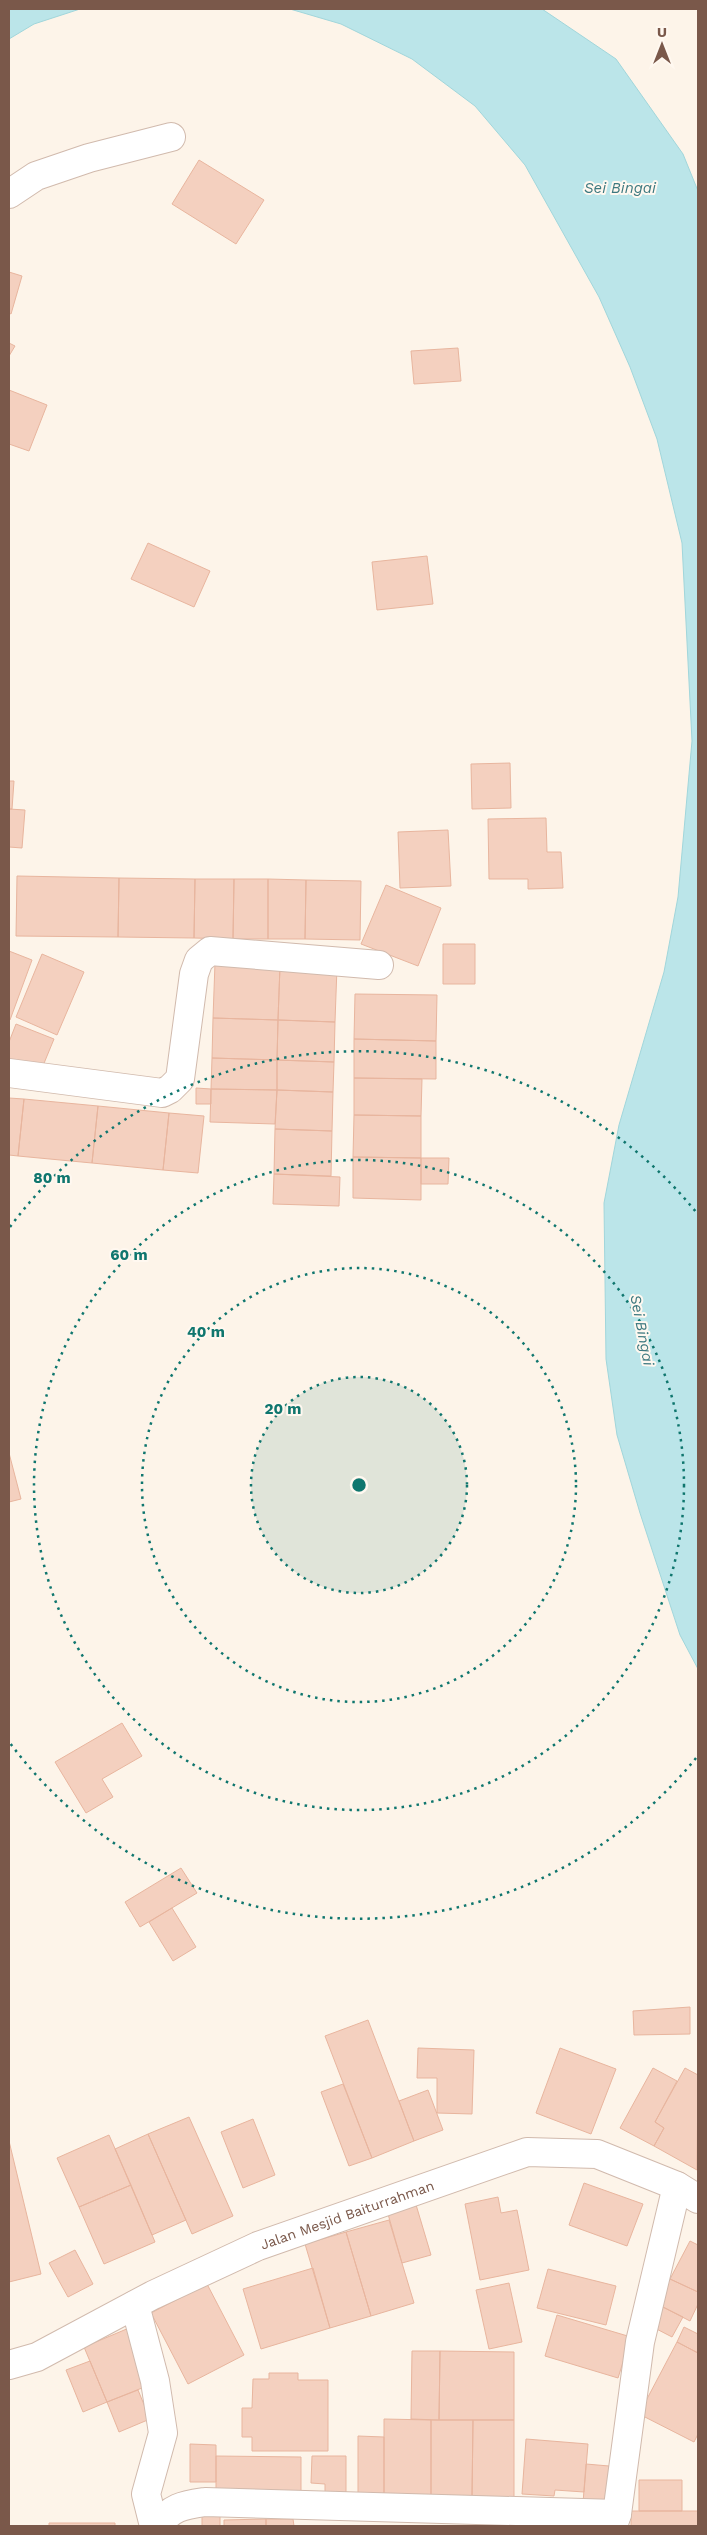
<svg xmlns="http://www.w3.org/2000/svg" width="707" height="2535" viewBox="0 0 707 2535" font-family="'Work Sans',sans-serif">
<style>
.water{fill:#bbe5e9;stroke:#a1d6db}
.building{fill:#f4d0bf;stroke:#e8b59e}
.lines{fill:none;stroke-linecap:round;stroke-linejoin:round}
.street-casing{stroke:#d1baad;stroke-width:30}
.street{stroke:#fff;stroke-width:28}
.ring{fill:none;stroke:#0f766e;stroke-width:2.5;stroke-dasharray:2.5 5}
.labels{text-anchor:middle;stroke-width:4;stroke-linejoin:round;paint-order:stroke}
.street-label{font-size:14px;fill:#7a584a;stroke:#fff8f0}
.water-label{font-size:15px;font-style:italic;fill:#3c787f;stroke:#fff8f0}
.centre{fill:#0f766e;stroke:#fff8f0;stroke-width:2.5}
.ring-label{font-size:15px;text-anchor:middle;font-weight:bold;fill:#0f766e;stroke:#fff8f0;stroke-width:4;stroke-linejoin:round;paint-order:stroke}
</style>
<rect width="100%" height="100%" fill="#fdf4e9"/>
<!-- water -->
<path class="water" d="M9 9H80L34 24 9 39Z
M290 9H542L616 59 683 154 698 191V1669L680 1635 640 1513 617 1435 606 1359 604 1203 619 1125 664 972 678 897 692 741 682 543 657 439 630 367 599 297 525 165 475 106 412 59 341 24Z"/>
<!-- building -->
<path class="building" d="M199 160 264 200 236 244 172 204Z
M9 272 22 276 11 314 9 313Z
M9 343 15 346 9 356Z
M458 348 461 381 414 384 411 351Z
M9 390 47 405 29 451 9 444Z
M148 543 210 571 194 607 131 579Z
M427 556 433 604 377 610 372 562Z
M510 763 511 808 472 809 471 764Z
M9 781H14L12 809H9Z
M9 809 25 810 22 848 9 847Z
M546 818 547 852H561L563 888 528 889V879H489L488 819Z
M448 830 451 886 400 888 398 832Z
M17 876 119 878 118 937 16 936Z
M119 878 195 879 194 938 118 937Z
M195 879H234L233 939 194 938Z
M234 879H268V939H233Z
M268 879 306 880 305 939H268Z
M306 880 361 881 360 940 305 939Z
M386 885 441 908 418 966 361 944Z
M443 944H475V984H443Z
M9 951 32 960 10 1020 9 1019Z
M42 954 84 972 57 1035 16 1017Z
M215 963 280 966 278 1020 213 1018Z
M280 966 337 967 335 1022 278 1020Z
M355 994 437 995 436 1041 354 1039Z
M213 1018 278 1020 277 1060 212 1058Z
M278 1020 335 1022 334 1062 277 1060Z
M16 1024 54 1039 40 1073 9 1060V1042Z
M354 1039 436 1041V1079L354 1078Z
M212 1058 277 1060V1090L211 1089Z
M277 1060 334 1062 333 1092 277 1090Z
M354 1078 422 1079 421 1116 354 1115Z
M196 1088 211 1089V1104H196Z
M211 1089 277 1090 275 1124 210 1122Z
M277 1090 333 1092 332 1131 275 1129Z
M9 1098 24 1099 18 1156 9 1155Z
M24 1099 98 1106 92 1163 18 1156Z
M98 1106 169 1113 163 1170 92 1163Z
M169 1113 204 1116 198 1173 163 1170Z
M354 1115 421 1116V1158L353 1157Z
M275 1129 332 1131 331 1176 274 1174Z
M353 1157 421 1158V1200L353 1198Z
M421 1158H449L448 1184H421Z
M274 1174 340 1177 339 1206 273 1204Z
M9 1453 21 1499 9 1502Z
M122 1723 142 1756 102 1779 113 1797 86 1813 55 1762Z
M181 1868 197 1893 140 1927 125 1902Z
M172 1908 196 1947 173 1961 149 1922Z
M690 2007V2034L634 2035 633 2011Z
M368 2020 414 2141 372 2158 325 2036Z
M418 2048 474 2050 472 2114 437 2113V2078H417Z
M560 2048 616 2069 591 2134 536 2113Z
M653 2068 677 2081 655 2122 664 2128 654 2146 620 2128Z
M685 2068 698 2075 697 2170 654 2146 664 2128 655 2122Z
M343 2084 372 2158 349 2166 321 2092Z
M428 2090 443 2130 414 2141 399 2101Z
M189 2117 233 2216 192 2234 148 2134Z
M253 2119 275 2175 243 2188 221 2132Z
M148 2134 186 2220 152 2235 115 2149Z
M109 2135 131 2185 79 2207 57 2158Z
M9 2141 41 2274 9 2282Z
M584 2183 643 2204 627 2246 569 2225Z
M131 2185 155 2242 104 2264 79 2207Z
M498 2197 501 2213 517 2210 529 2270 480 2280 465 2204Z
M414 2198 431 2255 402 2263 386 2207Z
M389 2220 414 2303 371 2316 346 2232Z
M346 2232 371 2316 330 2328 305 2244Z
M690 2241 698 2245V2292L670 2279Z
M75 2250 93 2284 68 2297 49 2263Z
M313 2268 330 2328 261 2349 243 2289Z
M548 2269 616 2286 606 2325 537 2308Z
M670 2279 698 2292V2304L690 2321 657 2304Z
M509 2283 522 2342 489 2349 476 2290Z
M207 2284 244 2355 188 2384 151 2313Z
M657 2304 683 2317 672 2337 647 2324Z
M557 2315 631 2337 618 2378 545 2356Z
M684 2327 698 2334V2353L677 2342Z
M129 2328 152 2384 107 2402 84 2347Z
M677 2342 698 2353V2434L694 2442 639 2414Z
M412 2351H440L439 2420 411 2419Z
M440 2351 514 2352V2420H439Z
M90 2361 107 2402 83 2412 66 2370Z
M269 2373H298V2380H328V2451H252V2437H242V2408H252L253 2379H269Z
M138 2390 150 2419 119 2432 107 2402Z
M384 2419 431 2420V2497H384Z
M431 2420H473L472 2497H431Z
M473 2420H514V2498L472 2497Z
M358 2436 384 2437V2497H358Z
M526 2439 588 2444 584 2492 555 2490 554 2496 522 2494Z
M190 2444 216 2445V2482H190Z
M216 2456 301 2457V2500L216 2499Z
M312 2456H346V2497H325V2484L311 2483Z
M586 2464 609 2466 606 2505 583 2503Z
M639 2480H682V2511H639Z
M631 2511H698V2526H631Z
M202 2514H220V2526H202Z
M266 2519V2526H224V2520Z
M266 2519H293L294 2526H266Z
M49 2523H115V2526H49Z"/>
<g class="lines">
<!-- street casing -->
<g class="street-casing">
<g id="street">
<path d="M9 194 36 176 89 158 171 137"/>
<path d="M9 1073 162 1093 170 1089 180 1079 194 974 199 960 210 951 379 965"/>
<path d="M135 2305 155 2381 163 2433 146 2494 154 2526"/>
<path id="s1" d="M9 2365 37 2357 153 2295 258 2246 527 2152 597 2154 677 2186 698 2199"/>
<path d="M159 2526C169 2507 185 2505 205 2502L617 2514"/>
<path d="M613 2526 617 2514 640 2342 677 2186"/>
</g>
</g>
<!-- street -->
<use href="#street" class="street"/>
</g>
<!-- distance rings -->
<circle cx="359" cy="1485" r="108" fill="#0f766e" fill-opacity=".12"/>
<g class="ring">
<circle cx="359" cy="1485" r="108"/>
<circle cx="359" cy="1485" r="217"/>
<circle cx="359" cy="1485" r="325"/>
<path d="M696 1758A434 434 0 0 1 10 1743M10 1227A434 434 0 0 1 696 1212"/>
</g>
<g class="labels">
<!-- street labels -->
<g class="street-label">
<text dy="5" stroke="none"><textPath href="#s1" startOffset="371">Jalan Mesjid Baiturrahman</textPath></text>
</g>
<!-- water labels -->
<g class="water-label">
<text x="620" y="193">Sei Bingai</text>
<text transform="translate(642 1330) rotate(79)" y="5">Sei Bingai</text>
</g>
</g>
<circle cx="359" cy="1485" r="8" class="centre"/>
<g class="ring-label">
<text x="52" y="1183">80 m</text>
<text x="129" y="1260">60 m</text>
<text x="206" y="1337">40 m</text>
<text x="283" y="1414">20 m</text>
</g>
<!-- border -->
<rect width="707" height="2535" fill="none" stroke="#7a584a" stroke-width="20"/>
<!-- north arrow -->
<g transform="translate(662 45)" stroke="#fff8f0" stroke-width="4" paint-order="stroke">
<path d="M0-4L9 19L0 12L-9 19Z" fill="#7a584a"/>
<text y="-8" font-size="14" font-weight="bold" text-anchor="middle" fill="#7a584a">U</text>
</g>
</svg>
